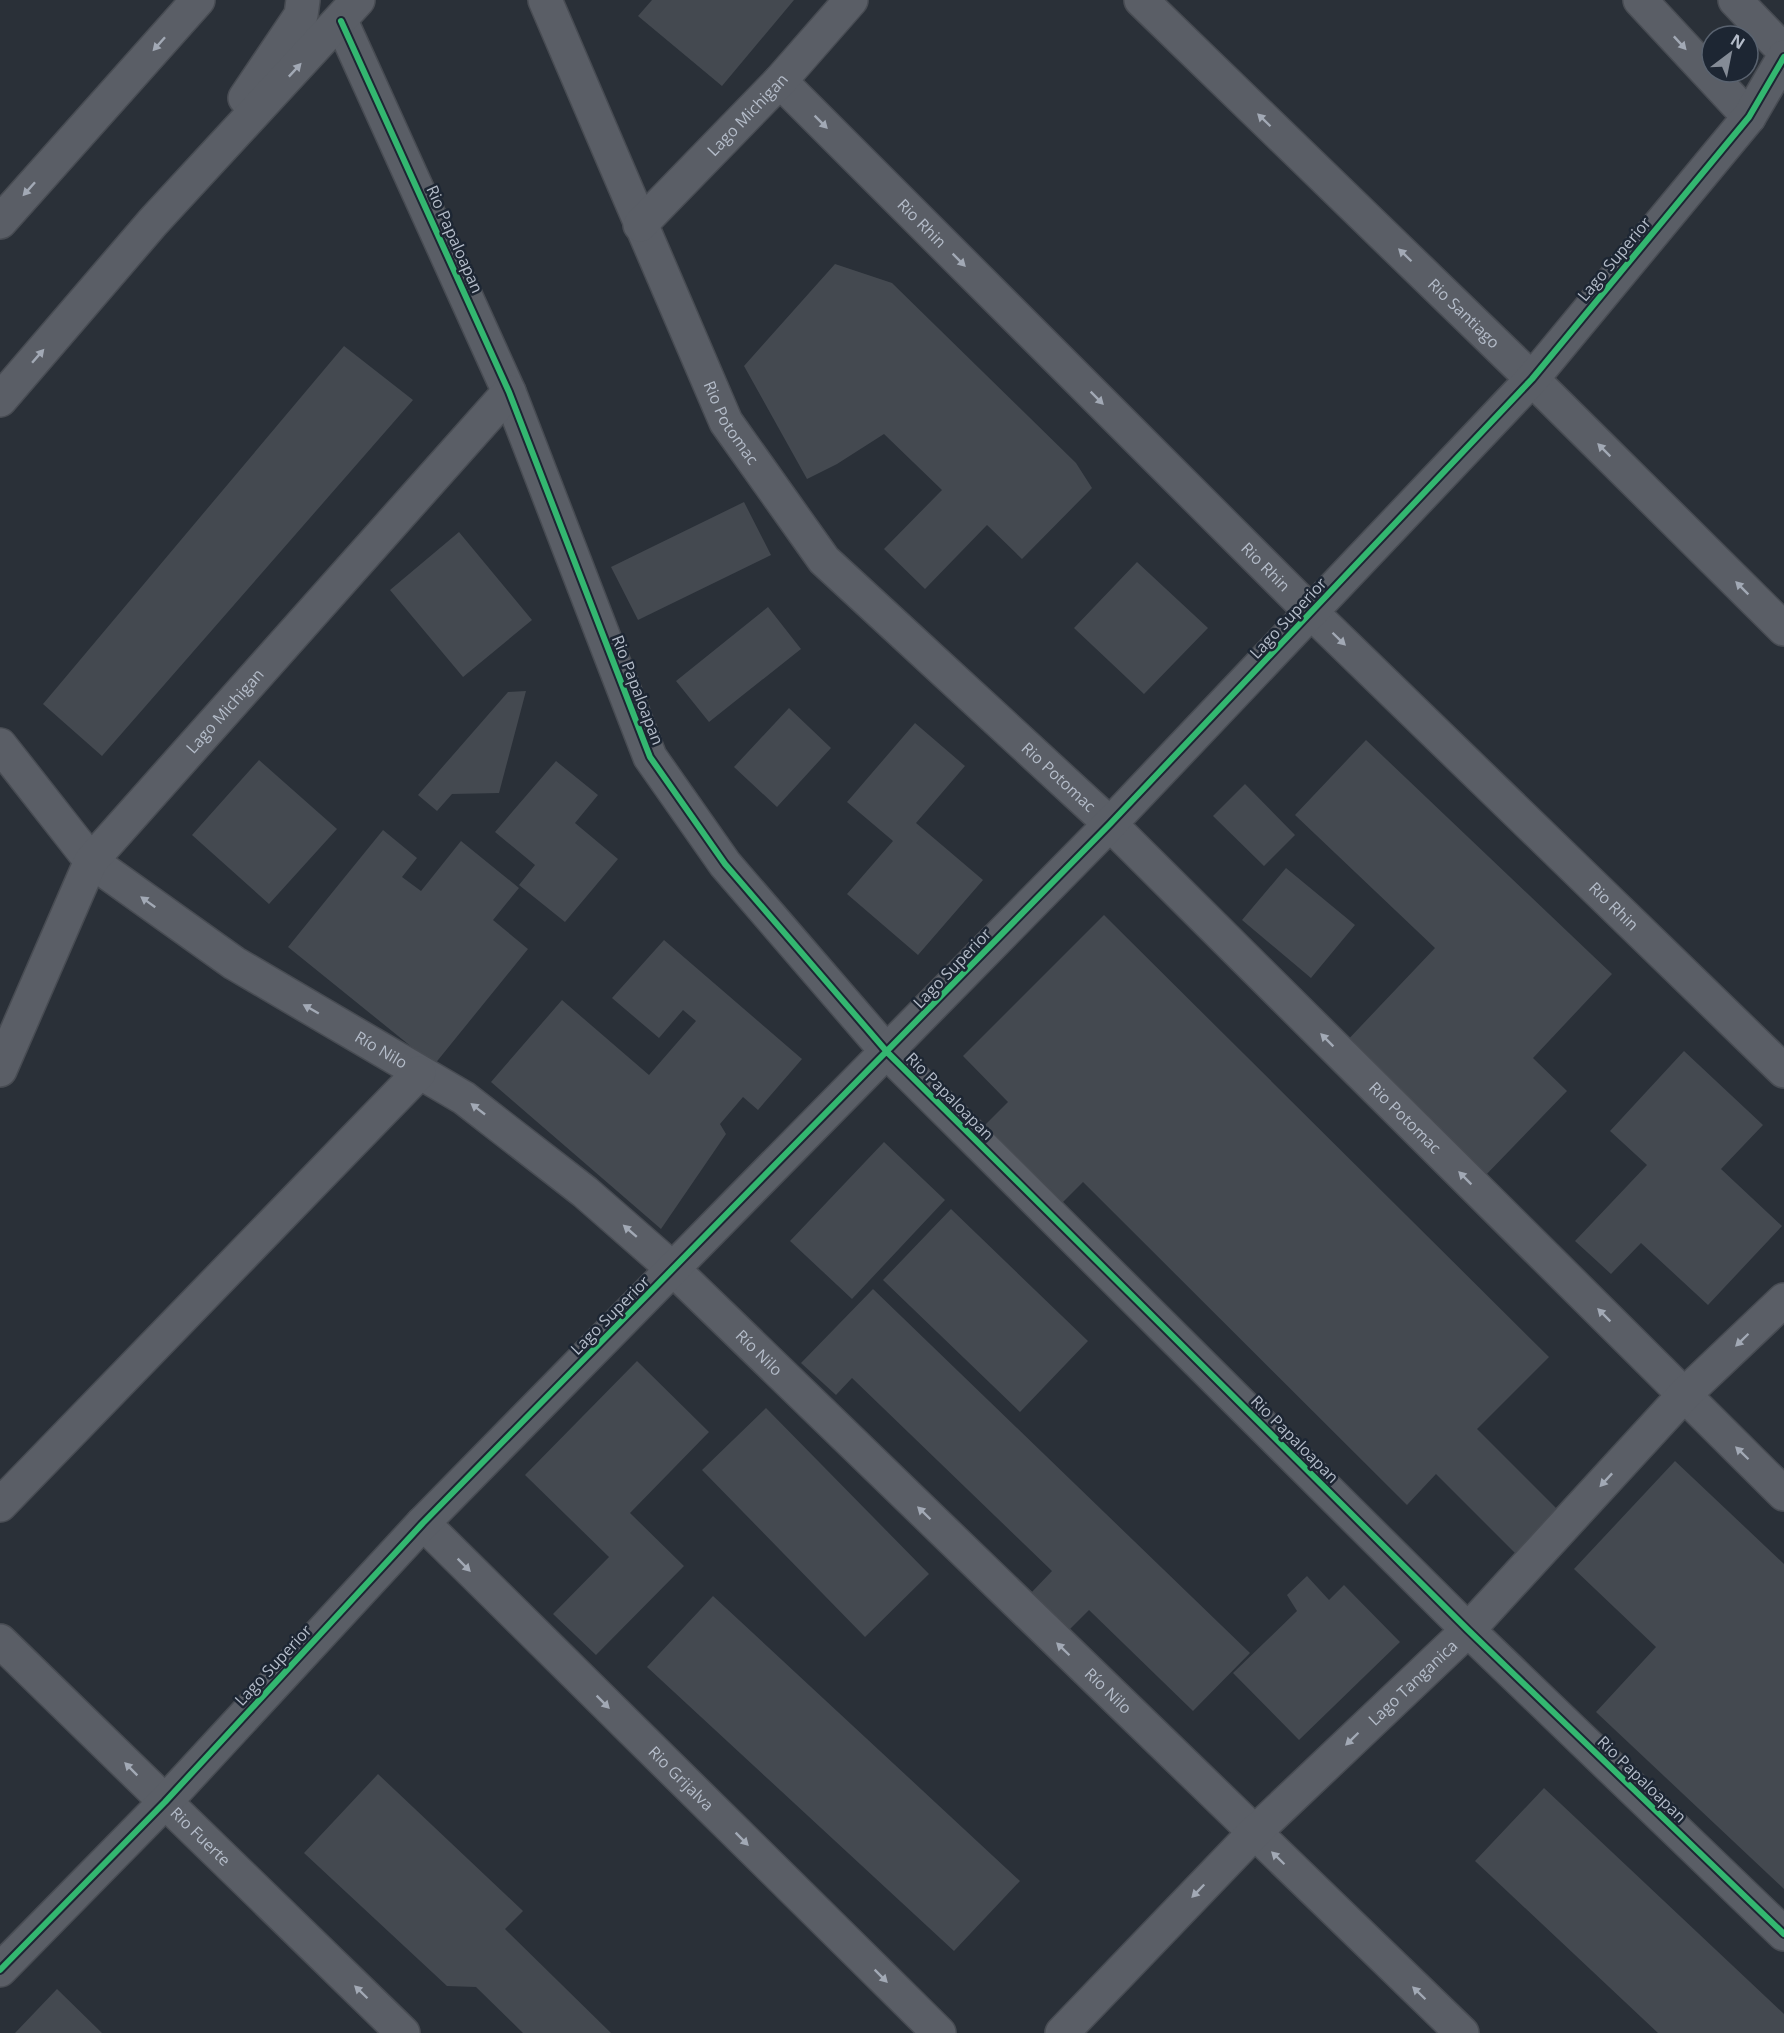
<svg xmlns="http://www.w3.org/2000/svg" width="1784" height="2033" viewBox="0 0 1784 2033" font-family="'Open Sans',sans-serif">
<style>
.building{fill:#444950}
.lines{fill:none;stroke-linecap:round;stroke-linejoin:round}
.minor-casing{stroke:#484c53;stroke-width:36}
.minor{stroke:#5a5e66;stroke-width:33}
.cycleway-casing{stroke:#1d2633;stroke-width:10}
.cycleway{stroke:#33b770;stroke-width:6}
.oneway{fill:#a2a9b5}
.labels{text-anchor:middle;stroke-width:5;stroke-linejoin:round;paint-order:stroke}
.street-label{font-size:16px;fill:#b4bcc9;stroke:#1d2633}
</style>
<rect width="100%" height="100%" fill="#2a3038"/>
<!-- building -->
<path class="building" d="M652 0H794L722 86 638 16Z
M835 264 892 283 1076 463 1092 488 1022 559 987 525 925 589 884 549 942 490 884 434 837 464 807 479 744 366Z
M344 346 413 400 102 756 43 704Z
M744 502 771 555 638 620 611 567Z
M459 532 532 620 463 677 390 590Z
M1137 562 1208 628 1144 694 1074 628Z
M768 607 801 649 709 722 676 681Z
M526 691 499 793 452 794 437 811 418 795 508 692Z
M789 708 831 748 777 807 734 767Z
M915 723 965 766 916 823 983 880 918 955 847 894 893 841 847 802Z
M1366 740 1612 974 1533 1058 1567 1091 1482 1179 1342 1046 1435 948 1295 815Z
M259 760 337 829 269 904 192 835Z
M556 761 598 795 575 823 618 859 565 922 519 885 535 865 495 832Z
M1245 784 1295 835 1264 866 1213 816Z
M383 830 417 858 402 877 421 891 461 841 519 888 493 920 528 949 434 1065 288 947Z
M1286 868 1355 925 1311 978 1242 920Z
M1104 915 1549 1357 1477 1429 1558 1510 1515 1553 1436 1474 1407 1505 1083 1182 1059 1206 981 1129 1008 1102 963 1056Z
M664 940 802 1059 758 1110 743 1097 720 1124 726 1134 661 1229 491 1082 562 1000 649 1075 696 1021 683 1010 659 1038 612 998Z
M1684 1051 1763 1125 1721 1169 1782 1226 1708 1305 1641 1243 1611 1274 1575 1241 1647 1165 1610 1131Z
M884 1142 945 1200 852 1299 790 1241Z
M951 1209 1088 1341 1020 1412 883 1280Z
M873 1289 1250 1653 1193 1711 1089 1610 1068 1631 1030 1594 1052 1571 852 1378 836 1395 801 1363Z
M637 1361 709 1432 630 1513 684 1566 596 1655 553 1614 609 1557 525 1475Z
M766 1408 929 1574 865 1637 702 1470Z
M1675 1461 1784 1564V1889L1596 1712 1656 1647 1574 1569Z
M1307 1576 1329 1600 1344 1585 1400 1642 1299 1740 1233 1673 1297 1611 1287 1595Z
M713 1596 1020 1881 954 1951 647 1667Z
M378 1774 523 1911 505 1929 611 2033H523L476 1987 447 1986 304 1853Z
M1544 1788 1784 2014V2033H1658L1475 1861Z
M57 1989 102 2033H15Z"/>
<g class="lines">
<!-- minor casing -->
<g class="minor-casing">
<g id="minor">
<path id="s1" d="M545 0 726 422 824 560 1110 824 1784 1494"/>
<path id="s2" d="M1141 0 1532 379 1784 629"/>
<path d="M1640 0 1749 117"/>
<path d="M1735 0 1784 51"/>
<path d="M341 21 509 392 650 757 725 864 888 1053 1468 1630 1784 1934"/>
<path id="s3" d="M780 81 1312 613 1784 1071"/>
<path d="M245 98 301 15 303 0"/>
<path d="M0 222 198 0"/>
<path id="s4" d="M640 225 780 81 851 0"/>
<path d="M0 400 153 222 358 0"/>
<path id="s5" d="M0 745 91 861 234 963 464 1098 585 1192 674 1270 1462 2033"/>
<path id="s6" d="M0 1070 91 861 509 392"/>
<path d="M0 1505 419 1073"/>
<path id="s7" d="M423 1523 939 2033"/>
<path id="s8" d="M0 1641 403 2033"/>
<path d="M0 1970 165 1802 423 1523 1110 824 1532 379 1749 117 1784 57"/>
<path id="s9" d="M1062 2033 1253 1834 1468 1630 1684 1395 1784 1300"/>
</g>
</g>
<!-- minor -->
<use href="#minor" class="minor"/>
<!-- cycleway casing -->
<g class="cycleway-casing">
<path id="cycleway" d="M341 21 509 392 650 757 725 864 888 1053 1468 1630 1784 1934
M0 1970 165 1802 423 1523 1110 824 1532 379 1749 117 1784 57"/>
</g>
<!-- cycleway -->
<use href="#cycleway" class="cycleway"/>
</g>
<!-- one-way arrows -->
<defs><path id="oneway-solid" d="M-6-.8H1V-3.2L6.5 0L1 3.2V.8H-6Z" transform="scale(1.5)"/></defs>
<g class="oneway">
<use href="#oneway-solid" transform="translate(1680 43) rotate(47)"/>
<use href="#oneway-solid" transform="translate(159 44) rotate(132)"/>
<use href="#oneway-solid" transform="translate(295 70) rotate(-47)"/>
<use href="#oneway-solid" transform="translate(1264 120) rotate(-136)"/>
<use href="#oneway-solid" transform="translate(821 122) rotate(45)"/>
<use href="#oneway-solid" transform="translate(29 189) rotate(132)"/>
<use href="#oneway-solid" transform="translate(1405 255) rotate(-136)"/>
<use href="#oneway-solid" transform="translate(959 260) rotate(45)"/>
<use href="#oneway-solid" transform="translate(38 356) rotate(-49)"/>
<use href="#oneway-solid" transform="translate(1097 398) rotate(45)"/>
<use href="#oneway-solid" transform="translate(1604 450) rotate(-135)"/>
<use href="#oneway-solid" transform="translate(1742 588) rotate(-135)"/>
<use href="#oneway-solid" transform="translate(1339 639) rotate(44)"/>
<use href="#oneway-solid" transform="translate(148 902) rotate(-144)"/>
<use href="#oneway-solid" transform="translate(311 1009) rotate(-150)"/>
<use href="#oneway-solid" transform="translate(1327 1040) rotate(-135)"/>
<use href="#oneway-solid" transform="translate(478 1109) rotate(-142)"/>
<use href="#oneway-solid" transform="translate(1465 1178) rotate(-135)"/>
<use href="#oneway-solid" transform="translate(630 1231) rotate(-139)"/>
<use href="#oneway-solid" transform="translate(1604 1315) rotate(-135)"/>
<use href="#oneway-solid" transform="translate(1742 1340) rotate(136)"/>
<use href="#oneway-solid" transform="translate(1742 1453) rotate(-136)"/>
<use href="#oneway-solid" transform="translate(1606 1480) rotate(133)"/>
<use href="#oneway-solid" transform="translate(924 1513) rotate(-136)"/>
<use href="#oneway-solid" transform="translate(464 1565) rotate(45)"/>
<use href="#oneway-solid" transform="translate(1063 1649) rotate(-136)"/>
<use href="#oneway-solid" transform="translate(603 1702) rotate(45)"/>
<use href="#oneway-solid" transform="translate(1352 1739) rotate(136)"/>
<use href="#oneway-solid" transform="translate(131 1769) rotate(-135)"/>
<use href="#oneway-solid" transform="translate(742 1839) rotate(45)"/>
<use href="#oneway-solid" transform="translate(1278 1858) rotate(-136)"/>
<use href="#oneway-solid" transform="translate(1198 1891) rotate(134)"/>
<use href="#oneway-solid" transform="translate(881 1976) rotate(45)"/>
<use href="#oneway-solid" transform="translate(361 1992) rotate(-136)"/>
<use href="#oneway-solid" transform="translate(1419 1993) rotate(-136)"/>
</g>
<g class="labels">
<!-- street labels -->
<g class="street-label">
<text dy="6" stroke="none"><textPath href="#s4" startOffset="154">Lago Michigan</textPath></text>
<text dy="6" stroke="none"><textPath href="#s3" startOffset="201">Rio Rhin</textPath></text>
<text transform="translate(455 239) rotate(66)" y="6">Rio Papaloapan</text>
<text transform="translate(1614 259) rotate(-50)" y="6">Lago Superior</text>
<text dy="6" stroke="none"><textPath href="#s2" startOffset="450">Rio Santiago</textPath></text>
<text dy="6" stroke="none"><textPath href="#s1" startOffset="462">Rio Potomac</textPath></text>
<text dy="6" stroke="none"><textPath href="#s3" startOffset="687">Rio Rhin</textPath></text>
<text transform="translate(1288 618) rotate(-47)" y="6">Lago Superior</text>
<text transform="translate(638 690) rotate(69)" y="6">Rio Papaloapan</text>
<text dy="6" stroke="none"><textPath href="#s6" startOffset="429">Lago Michigan</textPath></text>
<text dy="6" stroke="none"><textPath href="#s1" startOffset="948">Rio Potomac</textPath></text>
<text dy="6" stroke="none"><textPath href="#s3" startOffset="1173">Rio Rhin</textPath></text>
<text transform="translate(952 968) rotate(-46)" y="6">Lago Superior</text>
<text dy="6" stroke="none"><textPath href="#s5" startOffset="494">Río Nilo</textPath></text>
<text transform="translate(950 1096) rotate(45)" y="6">Rio Papaloapan</text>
<text dy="6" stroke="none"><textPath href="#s1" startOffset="1434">Rio Potomac</textPath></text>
<text transform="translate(610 1315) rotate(-45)" y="6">Lago Superior</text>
<text dy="6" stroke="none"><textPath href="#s5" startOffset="980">Río Nilo</textPath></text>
<text transform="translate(1295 1439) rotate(45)" y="6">Rio Papaloapan</text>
<text transform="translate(273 1665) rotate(-47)" y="6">Lago Superior</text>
<text dy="6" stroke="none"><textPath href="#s9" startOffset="496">Lago Tanganica</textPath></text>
<text dy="6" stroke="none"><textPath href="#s5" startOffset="1466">Río Nilo</textPath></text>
<text dy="6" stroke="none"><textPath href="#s7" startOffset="363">Rio Grijalva</textPath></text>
<text transform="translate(1642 1779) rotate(44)" y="6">Rio Papaloapan</text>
<text dy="6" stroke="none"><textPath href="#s8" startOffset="280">Rio Fuerte</textPath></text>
</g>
</g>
<!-- north arrow -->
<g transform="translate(1730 54) rotate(32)"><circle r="28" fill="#1d2633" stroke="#59626f" stroke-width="1.5"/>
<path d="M0-4.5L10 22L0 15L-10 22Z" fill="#848b96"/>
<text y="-9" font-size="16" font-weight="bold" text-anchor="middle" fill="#b4bcc9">N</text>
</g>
</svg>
